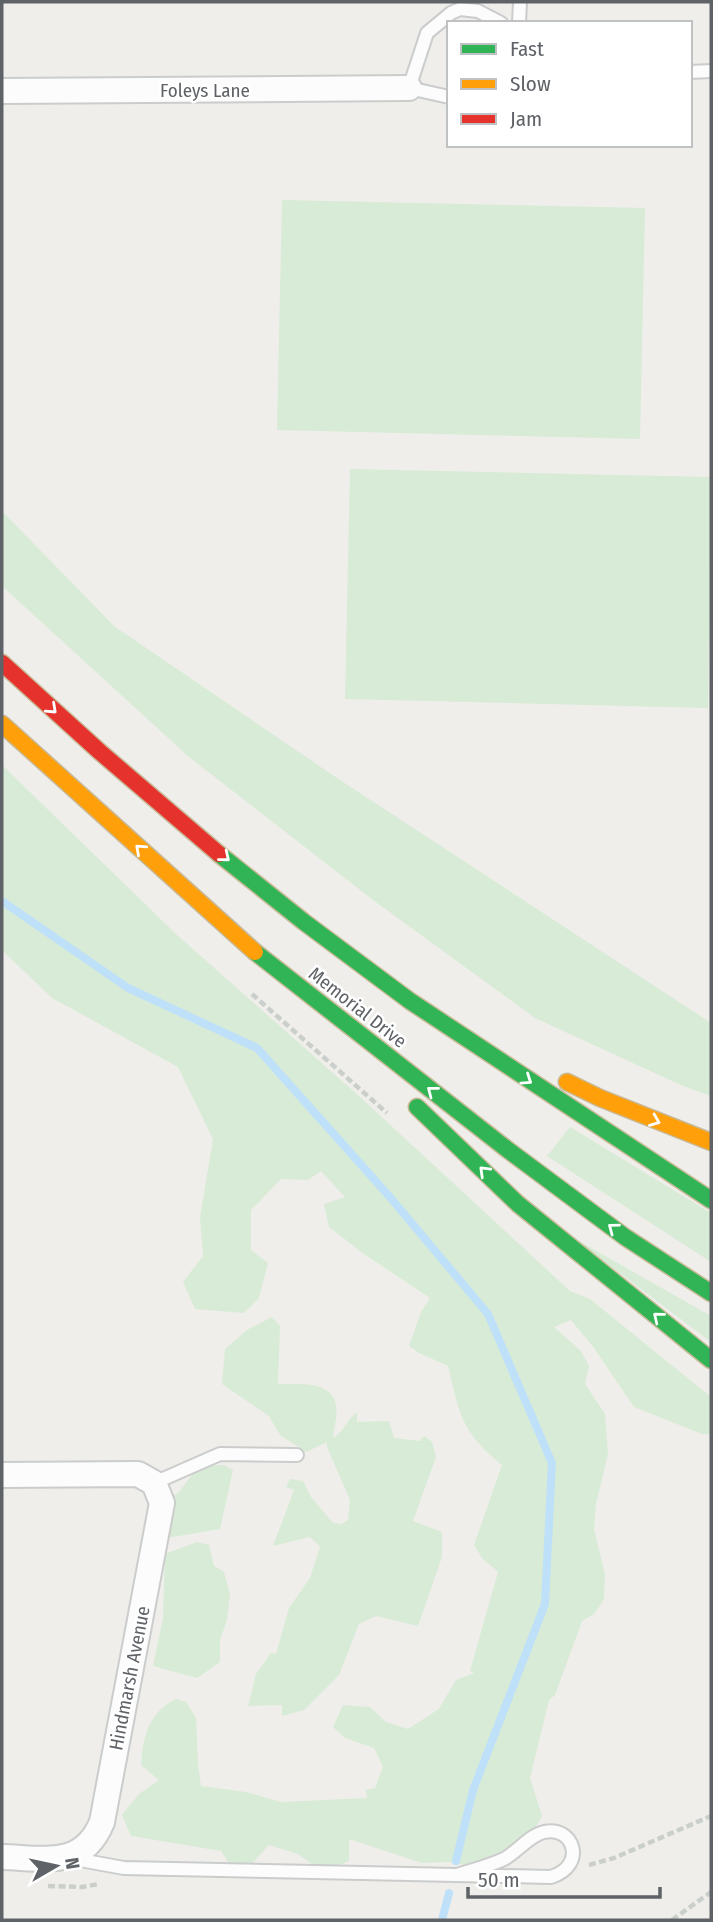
<svg xmlns="http://www.w3.org/2000/svg" width="713" height="1922" viewBox="0 0 713 1922" font-family="'Fira Sans Condensed',sans-serif">
<style>
.green{fill:#d8ebd6}
.lines{fill:none;stroke-linecap:round;stroke-linejoin:round}
.stream{stroke:#bfe0f9;stroke-width:8}
.lane-casing{stroke:#cbcccc;stroke-width:16}
.street-casing{stroke:#cbcccc;stroke-width:28}
.fast-casing{stroke:#c8b996;stroke-width:19}
.slow-casing{stroke:#c8b996;stroke-width:19}
.jam-casing{stroke:#c8b996;stroke-width:19}
.path{stroke:#cacfcc;stroke-width:4.5;stroke-dasharray:7 3.5;stroke-linecap:butt}
.lane{stroke:#fdfcfc;stroke-width:12}
.street{stroke:#fdfcfc;stroke-width:24}
.fast{stroke:#30b455;stroke-width:16}
.slow{stroke:#ff9f0a;stroke-width:16}
.jam{stroke:#e5322d;stroke-width:16}
.oneway{stroke:#fff}
.labels{text-anchor:middle;stroke-width:5;stroke-linejoin:round;paint-order:stroke}
.street-label{font-size:19px;fill:#5f6368;stroke:#fff}
</style>
<rect width="100%" height="100%" fill="#efeeea"/>
<!-- green -->
<path class="green" d="M282 200 645 208 640 439 277 430Z
M350 469 711 477 708 708 345 699Z
M2 511 114 626 337 778 711 1023V1096L683 1086 535 1018 373 900 189 757 2 586Z
M2 765 177 935 360 1097 570 1291 590 1299 711 1397V1434H702L634 1407 594 1348 571 1320 554 1327 581 1351 589 1366 585 1384 605 1414 608 1454 596 1504 594 1529 605 1575 604 1599 594 1614 582 1621 555 1695 549 1700 530 1778 542 1816 517 1860 472 1866 448 1862 422 1863 349 1839V1861L323 1872 298 1854 269 1845 246 1870 228 1862 221 1851 131 1836 122 1815 139 1794 159 1780 141 1765C143 1736 149 1712 176 1699L186 1702 196 1718 198 1764 201 1786 246 1792 281 1802 367 1798 366 1790 375 1788 383 1767 374 1748 345 1738 333 1727 343 1705 370 1707 386 1722 408 1729 439 1709 456 1680 474 1673 470 1671 498 1572 482 1558 474 1545 502 1465C461 1431 460 1416 448 1366L419 1353 409 1346 421 1312 430 1298 364 1254 329 1227 324 1204 345 1197 321 1171 308 1180 281 1179 251 1210V1250L268 1263 259 1298 244 1313 195 1309 183 1282 203 1256 200 1217 213 1139 178 1067 52 998 2 950Z
M570 1127 711 1213V1262L547 1156Z
M572 1237 711 1316V1342Z
M272 1317 280 1326 278 1384C296 1385 331 1379 336 1405 338 1414 334 1428 333 1438 345 1431 346 1420 357 1412V1422L389 1421 394 1438 420 1441 424 1436 432 1442 436 1457 413 1521 442 1532V1557L418 1626 376 1616 359 1624 339 1675 304 1710 282 1716V1705L248 1706 256 1674 271 1653 276 1654 289 1608 310 1578 320 1547 310 1537 273 1546 294 1490 286 1487 290 1479 303 1481 311 1497 333 1523 341 1524 348 1520 350 1500 327 1447V1442L306 1452 280 1435 269 1416 222 1384 225 1349 247 1330Z
M224 1465 233 1470 220 1529 167 1538 162 1503 178 1493 199 1466Z
M197 1542 209 1545 214 1566 224 1572 230 1594 227 1620 220 1640V1662L197 1678 153 1666 163 1618 165 1554Z"/>
<g class="lines">
<!-- stream -->
<path class="stream" d="M2 901 128 988 257 1048 389 1196 488 1314 552 1463 545 1604 473 1790 456 1861
M442 1920 449 1893"/>
<!-- lane casing -->
<g class="lane-casing">
<path id="lane" d="M519 23 520 2
M690 72 711 71
M449 97 409 88 427 33 451 13 460 9 478 11 501 23
M154 1483 220 1454 297 1455
M69 1858 124 1868 457 1875C473 1870 489 1866 504 1859 517 1852 530 1835 544 1832 573 1825 588 1865 551 1877L457 1875"/>
</g>
<!-- street casing -->
<g class="street-casing">
<path id="street" d="M2 91 409 88
M2 1475 138 1474 154 1483 162 1503 102 1822C83 1869 44 1858 2 1857"/>
</g>
<!-- fast casing -->
<g class="fast-casing">
<path id="fast" d="M219 854 304 922 410 1001 711 1200
M255 952 508 1150 625 1237 711 1293
M417 1107 518 1204 711 1360"/>
</g>
<!-- slow casing -->
<g class="slow-casing">
<path id="slow" d="M2 724 255 952
M567 1082 600 1098 711 1142"/>
</g>
<!-- jam casing -->
<g class="jam-casing">
<path id="jam" d="M2 663 100 752 219 854"/>
</g>
<!-- path -->
<path class="path" d="M252 994 387 1113
M589 1865 614 1858 711 1816
M48 1886 82 1887 99 1884
M672 1920 711 1892"/>
<!-- lane -->
<use href="#lane" class="lane"/>
<!-- street -->
<use href="#street" class="street"/>
<!-- fast -->
<use href="#fast" class="fast"/>
<!-- slow -->
<use href="#slow" class="slow"/>
<!-- jam -->
<use href="#jam" class="jam"/>
</g>
<!-- one-way arrows -->
<defs><path id="oneway-chevron" d="M-2-3.5L2.5 0L-2 3.5" fill="none" stroke-width="1.6" stroke-linecap="round" stroke-linejoin="round" transform="scale(1.75)"/></defs>
<g class="oneway">
<use href="#oneway-chevron" transform="translate(52 709) rotate(43)"/>
<use href="#oneway-chevron" transform="translate(140 849) rotate(-138)"/>
<use href="#oneway-chevron" transform="translate(225 857) rotate(39)"/>
<use href="#oneway-chevron" transform="translate(527 1080) rotate(34)"/>
<use href="#oneway-chevron" transform="translate(432 1091) rotate(-142)"/>
<use href="#oneway-chevron" transform="translate(655 1121) rotate(22)"/>
<use href="#oneway-chevron" transform="translate(484 1171) rotate(-136)"/>
<use href="#oneway-chevron" transform="translate(613 1228) rotate(-143)"/>
<use href="#oneway-chevron" transform="translate(658 1317) rotate(-141)"/>
</g>
<g class="labels">
<!-- street labels -->
<g class="street-label">
<text x="205" y="97">Foleys Lane</text>
<text transform="translate(358 1007) rotate(38)" y="7">Memorial Drive</text>
<text transform="translate(129 1678) rotate(-79)" y="7">Hindmarsh Avenue</text>
</g>
</g>
<!-- border -->
<rect width="713" height="1922" fill="none" stroke="#5f6368" stroke-width="7"/>
<!-- legend -->
<rect x="447" y="21" width="245" height="126" fill="#ffffff" stroke="#bfc1c3" stroke-width="2"/>
<rect x="461" y="44" width="35" height="10" fill="#30b455" stroke="#bfc1c3" stroke-width="2"/>
<text x="510" y="56" font-size="21" fill="#5f6368">Fast</text>
<rect x="461" y="79" width="35" height="10" fill="#ff9f0a" stroke="#bfc1c3" stroke-width="2"/>
<text x="510" y="91" font-size="21" fill="#5f6368">Slow</text>
<rect x="461" y="114" width="35" height="10" fill="#e5322d" stroke="#bfc1c3" stroke-width="2"/>
<text x="510" y="126" font-size="21" fill="#5f6368">Jam</text>
<!-- north arrow -->
<g transform="translate(56 1866) rotate(81)" stroke="#ffffff" stroke-width="5" paint-order="stroke">
<path d="M0-5L12 26L0 18L-12 26Z" fill="#5f6368"/>
<text y="-10" font-size="19" font-weight="bold" text-anchor="middle" fill="#5f6368">N</text>
</g>
<!-- scale -->
<path d="M468 1887v10h192v-10" fill="none" stroke="#5f6368" stroke-width="3.5"/>
<text x="478" y="1887" font-size="21" fill="#5f6368" stroke="#ffffff" stroke-width="5" paint-order="stroke">50 m</text>
</svg>
